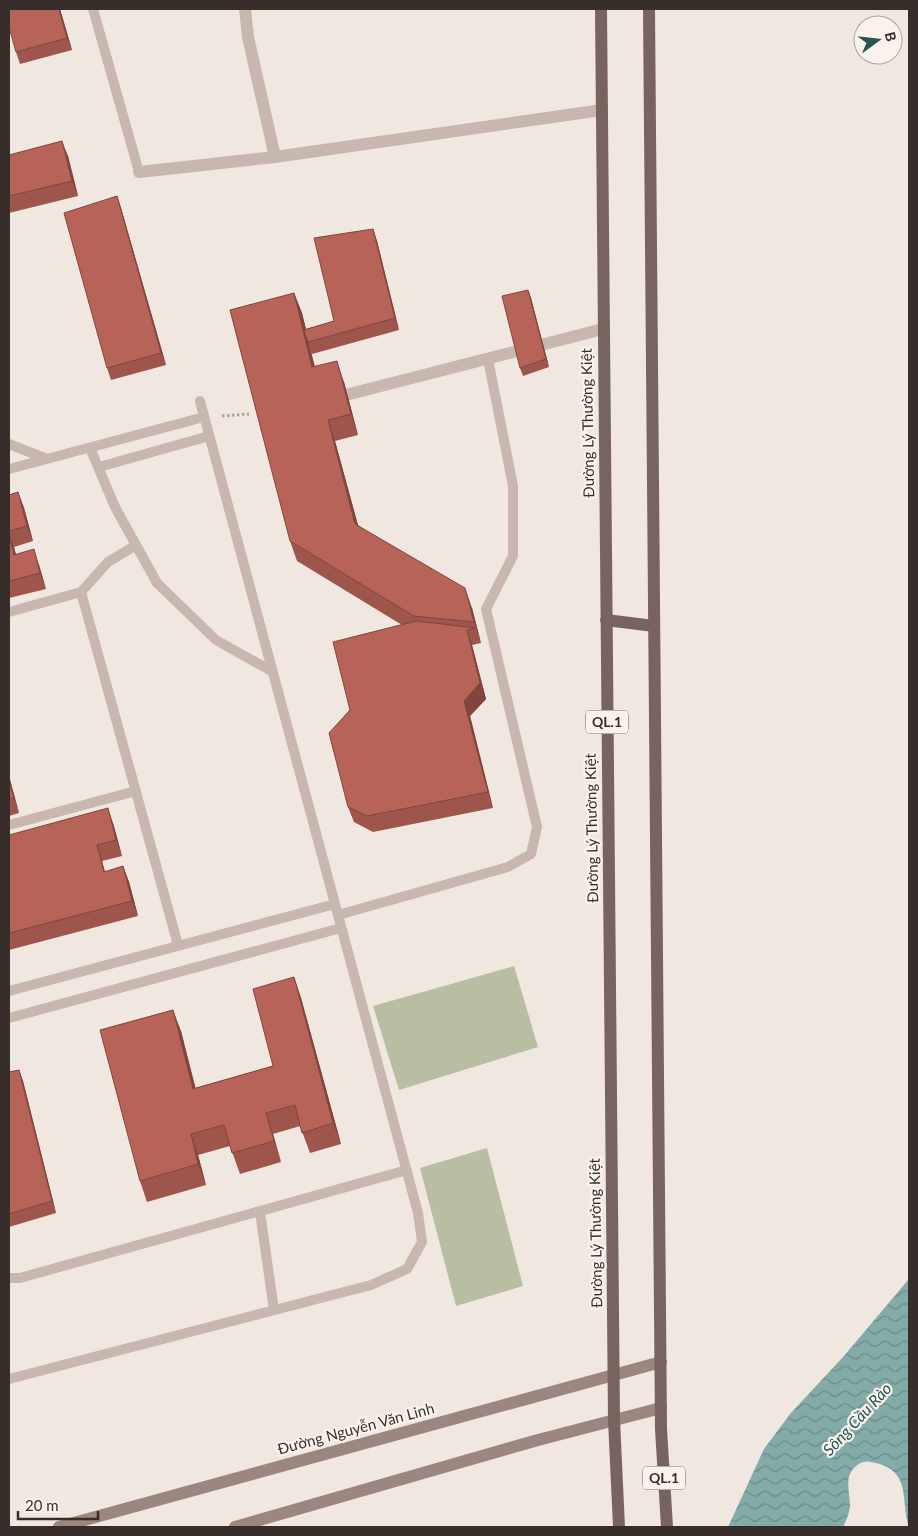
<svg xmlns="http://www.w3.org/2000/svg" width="918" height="1536" viewBox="0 0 918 1536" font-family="Lato,sans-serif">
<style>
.pitch{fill:#b9bea2}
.water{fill:url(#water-waves)}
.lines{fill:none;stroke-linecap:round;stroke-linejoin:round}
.path{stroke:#b4a198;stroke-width:3;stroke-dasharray:2.5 2.5;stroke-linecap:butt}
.lane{stroke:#c8b7ae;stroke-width:10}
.street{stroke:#c8b7ae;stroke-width:12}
.secondary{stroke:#9b8680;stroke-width:12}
.primary{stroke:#77645f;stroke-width:12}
.wall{fill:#9e554c}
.shaded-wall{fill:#81453e}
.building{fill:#b86358;stroke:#81453e}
.labels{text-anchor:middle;stroke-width:4.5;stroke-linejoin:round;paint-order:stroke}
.shield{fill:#f9f2ed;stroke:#716966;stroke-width:1}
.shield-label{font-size:14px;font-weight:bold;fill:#372e2c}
.street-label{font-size:15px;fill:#372e2c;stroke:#f9f2ed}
.water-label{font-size:16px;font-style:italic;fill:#265452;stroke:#f9f2ed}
</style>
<defs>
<pattern id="water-waves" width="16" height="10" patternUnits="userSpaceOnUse" patternTransform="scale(1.25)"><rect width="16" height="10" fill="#83aba7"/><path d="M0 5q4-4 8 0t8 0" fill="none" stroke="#6c8c88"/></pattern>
</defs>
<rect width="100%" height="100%" fill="#f1e7e1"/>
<!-- pitch -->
<path class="pitch" d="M514 966 538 1047 399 1090 373 1006Z
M487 1148 523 1286 456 1306 420 1168Z"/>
<!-- water -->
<path class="water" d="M909 1279V1527C900 1500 913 1469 871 1462 862 1460 854 1466 850 1474 846 1482 850 1496 850 1505 850 1512 846 1521 843 1527H728L764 1449 790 1414 843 1357Z"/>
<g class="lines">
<!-- path -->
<path class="path" d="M222 416 249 414"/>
<!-- lane -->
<path class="lane" d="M93 9 139 172
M9 444 47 459
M90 448 115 507 157 583 216 640 273 672
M99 467 209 436
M9 469 204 417
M81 592 178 945
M9 612 81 592 108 562 136 545
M9 825 136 791
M338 915 508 867 531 854 537 827 486 609 513 556V486L488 359
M9 991 335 904
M9 1018 341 928
M260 1212 274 1310
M9 1278H20L407 1170
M9 1379 371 1285 407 1269 422 1242 418 1213 200 401"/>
<!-- street -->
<path class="street" d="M245 9 248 37 275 157
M139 172 275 157 602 110
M334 398 603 329"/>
<!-- secondary -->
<path class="secondary" d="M59 1527 661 1362
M235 1527 538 1440 661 1408"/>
<!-- primary -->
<path class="primary" d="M601 9 614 1420 619 1527
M649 9 661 1429 667 1527
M606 620 654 626"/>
</g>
<!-- wall -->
<path class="wall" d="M60 9 72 50 20 64 16 52Z
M9 155 68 156 78 196 9 213Z
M117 196 121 208 166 365 111 380 107 368Z
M373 229 377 241 399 330 312 354 311 352 315 367 344 382 358 435 335 441 358 525 472 608 481 643 472 645 486 699 470 716 493 808 373 832 354 822 348 807 350 710 402 625 297 561 290 541 294 293 302 313 306 329 334 321Z
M528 290 531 298 549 367 523 376 520 368Z
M18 492 24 508 33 541 14 547 16 555 39 565 46 589 9 598V495Z
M9 776 19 813 9 816Z
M113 823 122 856 102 861 105 872 123 866 129 882 138 916 9 950V835Z
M294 977 301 998 341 1144 310 1153 300 1126 273 1134 281 1162 240 1174 230 1146 198 1155 206 1185 147 1202 140 1181 181 1031 195 1088 273 1066Z
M19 1070 23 1081 56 1213 9 1227V1072Z"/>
<!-- shaded-wall -->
<path class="shaded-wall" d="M59 9H60L72 50 67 38Z
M62 141 68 156 78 196 72 181Z
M117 196 121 208 166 365 161 353Z
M373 229 377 241 399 330 395 318Z
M528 290 531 298 549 367 546 359Z
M294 293 302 313 309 342H308L311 352 320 388 312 367Z
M337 361 344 382 358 435 351 414Z
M328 420 335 441 363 544 355 524Z
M18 492 24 508 33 541 27 526Z
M9 533 14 547 20 570 14 555Z
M34 549 39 565 46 589 40 573Z
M465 588 472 608 481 643 474 622Z
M467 630 472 645 486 699 470 716 493 808 488 792 464 701Z
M9 776 19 813 14 798 9 781Z
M108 808 113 823 122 856 116 840Z
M97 845 102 861 109 887 104 872Z
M123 866 129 882 138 916 132 901Z
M294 977 301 998 341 1144 333 1123Z
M173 1010 181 1031 201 1109 193 1089Z
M19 1070 23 1081 56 1213 52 1201Z
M266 1113 273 1134 281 1162 274 1141Z
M191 1134 198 1155 206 1185 198 1164Z"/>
<!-- building -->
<path class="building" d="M9 9H59L67 38 16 52 9 27Z
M62 141 72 181 9 196V155Z
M117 196 161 353 107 368 64 213Z
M373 229 395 318 308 342 304 330 334 321 314 238Z
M528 290 546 359 520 368 502 296Z
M294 293 312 367 337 361 351 414 328 420 355 524 465 588 474 622 414 616 290 541 230 310Z
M18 492 27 526 9 531V495Z
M9 534 14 555 34 549 40 573 9 581Z
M416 621 475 628 467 630 480 683 464 701 488 792 367 816 348 807 329 733 350 710 333 642Z
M9 781 14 798 9 799Z
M108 808 116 840 97 845 104 872 123 866 132 901 9 933V835Z
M294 977 333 1123 302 1133 295 1105 266 1113 274 1141 232 1153 224 1125 191 1134 198 1164 140 1181 100 1030 173 1010 193 1089 273 1066 253 989Z
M19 1070 52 1201 9 1214V1072Z"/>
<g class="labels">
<!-- shield labels -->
<g class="shield">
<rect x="586" y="710.5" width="42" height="23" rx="4"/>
<rect x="643" y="1466.5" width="42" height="23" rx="4"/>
</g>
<g class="shield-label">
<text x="607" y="727">QL.1</text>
<text x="664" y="1483">QL.1</text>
</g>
<!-- street labels -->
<g class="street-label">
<text transform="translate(588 423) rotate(-91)" y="5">Đường Lý Thường Kiệt</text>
<text transform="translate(592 828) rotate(-91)" y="5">Đường Lý Thường Kiệt</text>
<text transform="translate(596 1233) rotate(-91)" y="5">Đường Lý Thường Kiệt</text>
<text transform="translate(356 1429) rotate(-15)" y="5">Đường Nguyễn Văn Linh</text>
</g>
<!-- water labels -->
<g class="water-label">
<text transform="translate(857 1419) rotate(-47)" y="6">Sông Cầu Rào</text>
</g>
</g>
<!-- border -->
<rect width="918" height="1536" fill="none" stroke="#372e2c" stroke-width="20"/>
<!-- north arrow -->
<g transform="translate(878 40) rotate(75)"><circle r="24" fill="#f9f2ed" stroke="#aba4a0"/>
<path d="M0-4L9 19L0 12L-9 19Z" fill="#265452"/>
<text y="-8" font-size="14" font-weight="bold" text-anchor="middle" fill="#372e2c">B</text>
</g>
<!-- scale -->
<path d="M18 1511v8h80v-8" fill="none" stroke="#372e2c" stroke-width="2.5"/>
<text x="25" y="1511" font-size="15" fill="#372e2c" stroke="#f9f2ed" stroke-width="4" paint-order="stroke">20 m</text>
</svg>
